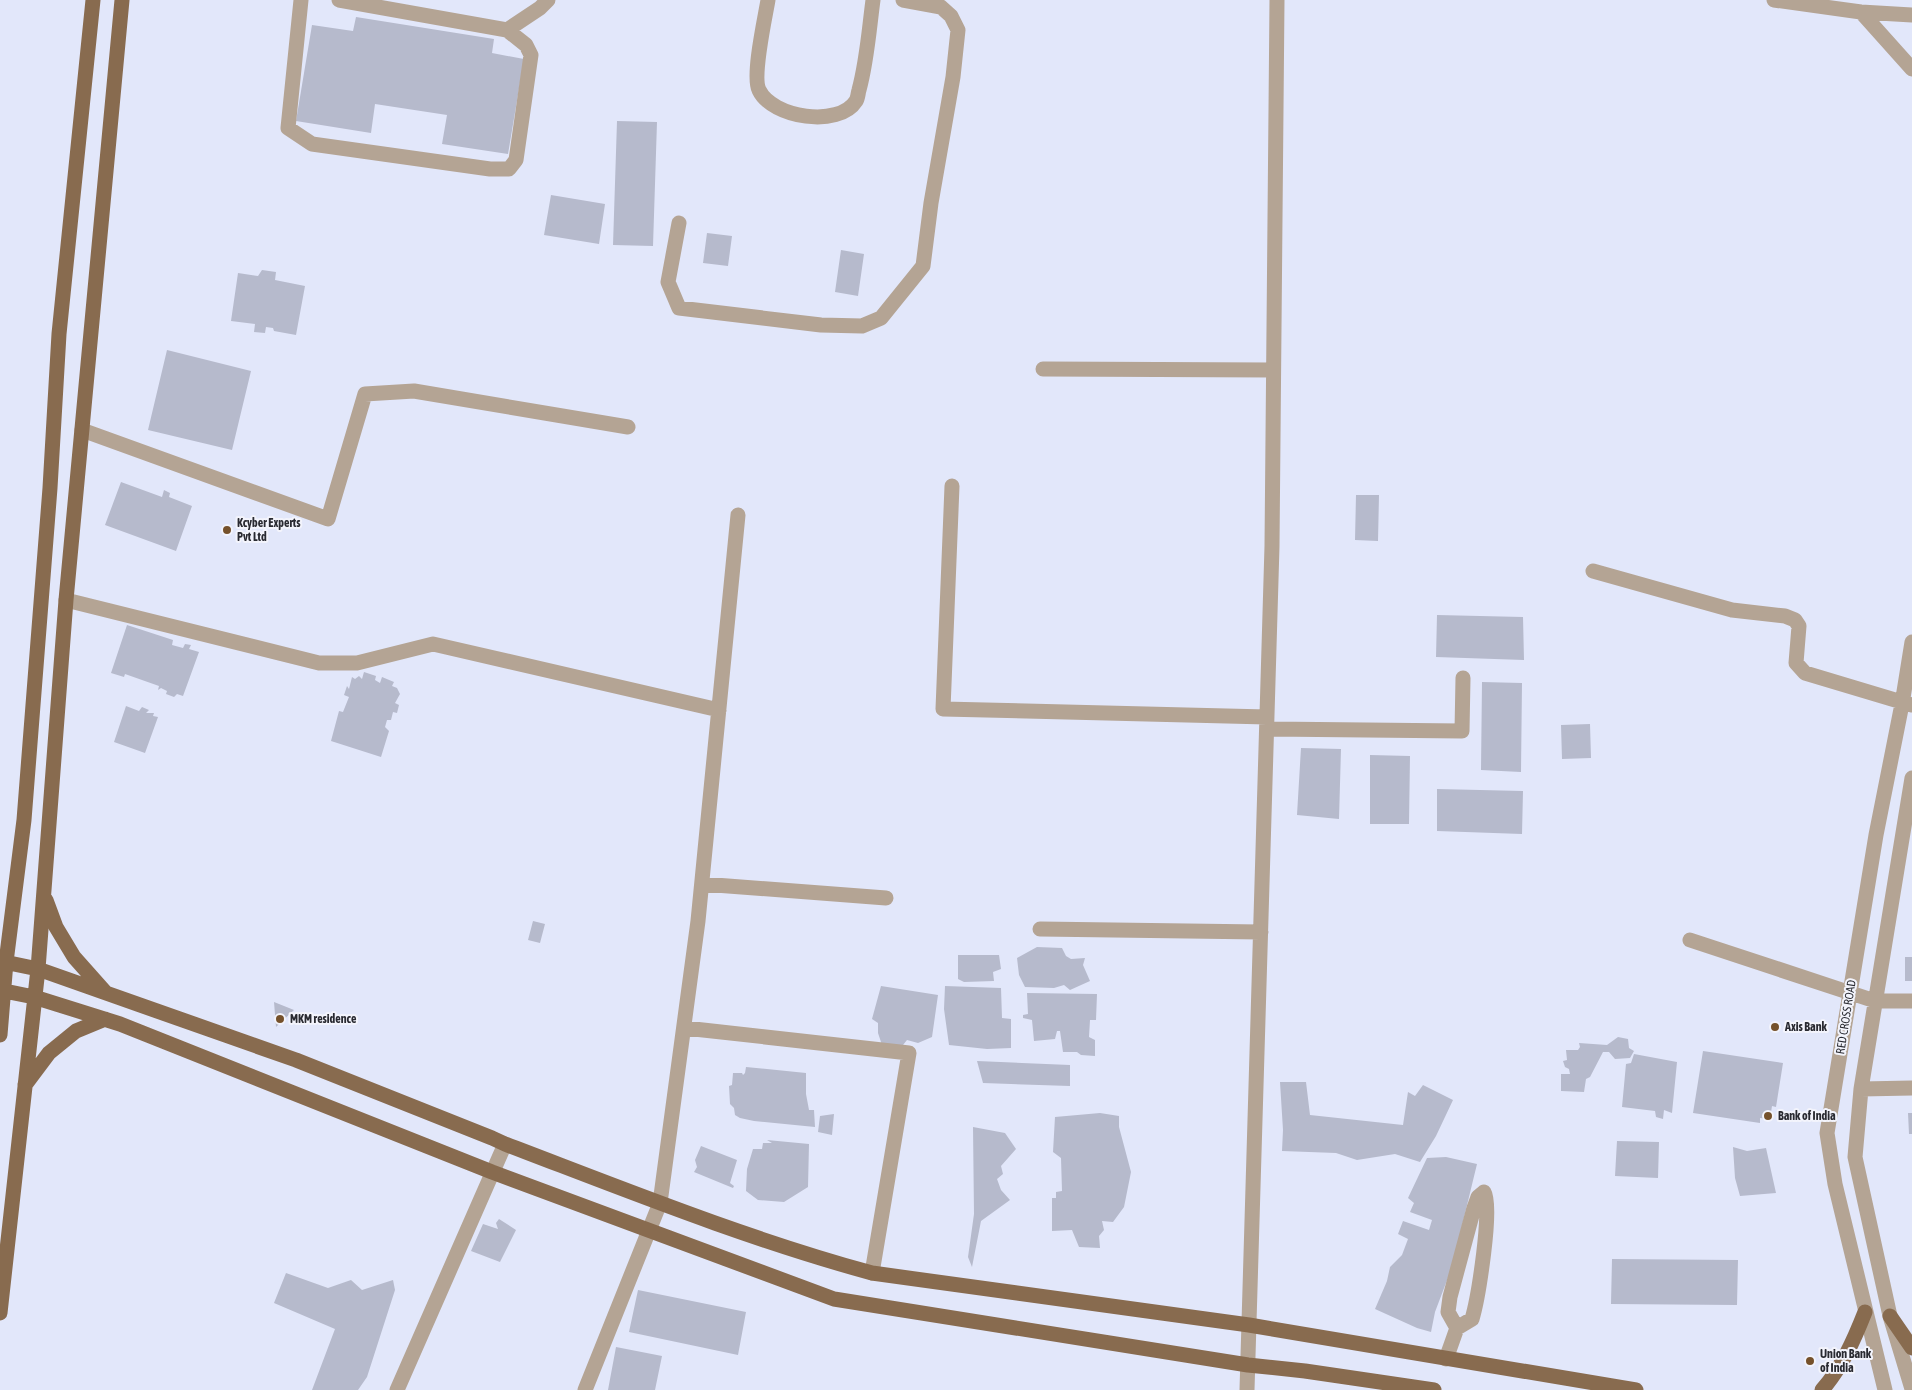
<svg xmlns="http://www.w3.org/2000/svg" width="1912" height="1390" viewBox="0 0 1912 1390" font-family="'Asap Condensed',sans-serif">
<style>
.building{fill:#b6bacc}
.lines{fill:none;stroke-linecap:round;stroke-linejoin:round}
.minor{stroke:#b4a494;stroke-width:15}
.major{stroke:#886b4f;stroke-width:15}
.poi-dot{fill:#75512b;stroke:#f3f4fc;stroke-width:2}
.labels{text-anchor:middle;stroke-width:4;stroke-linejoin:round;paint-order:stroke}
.poi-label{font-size:12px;font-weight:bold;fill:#292a31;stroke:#f3f4fc;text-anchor:start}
.street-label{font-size:12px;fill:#292a31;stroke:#f3f4fc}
</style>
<rect width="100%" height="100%" fill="#e2e7fa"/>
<!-- building -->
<path class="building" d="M356 17 494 39 492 53 524 59 508 154 442 144 447 115 375 104 371 133 296 121 312 25 353 31Z
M617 121 657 122 653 246 613 245Z
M551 195 605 204 599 244 544 235Z
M707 233 732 236 728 266 703 263Z
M841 250 864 254 858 296 835 292Z
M262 270 276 272 275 280 305 286 296 335 274 331 273 328 266 327 265 333 254 332 255 324 231 321 238 273 258 276Z
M167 350 251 371 232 450 148 430Z
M121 482 162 497 164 490 170 493 169 497 192 506 176 551 105 525Z
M1356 495H1379L1378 541 1355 540Z
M1437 615 1523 617 1524 660 1436 657Z
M127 625 173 640 172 645 183 648 185 644 191 645 189 649 199 652 183 696 177 694 174 697 166 694 167 691 161 688 158 690 159 686 125 674 124 677 111 673Z
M364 672 376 676 375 680 380 683 382 677 394 682 392 686 397 688 400 694 395 703 399 705 397 713 393 712 391 720H387L385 727 389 731 381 757 331 741 339 711 343 712 349 697 344 695 347 686 349 689 352 677 355 679 359 676 362 679Z
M1482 682 1522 683 1521 772 1481 770Z
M126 706 139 711 142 707 149 710 146 713H154L153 716 158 717 145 753 114 742Z
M1590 724 1591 758 1562 759 1561 725Z
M1301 748 1341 749 1339 819 1297 815Z
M1370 755 1410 756 1409 824H1370Z
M1437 789 1523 791 1522 834 1437 831Z
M533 921 545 924 540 943 528 940Z
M1037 947 1062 948 1066 956 1071 959 1085 958 1083 965 1090 981 1070 990 1064 985 1054 988 1025 987 1019 975 1017 958Z
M958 955H999L1001 969 993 972 994 981 964 982 958 979Z
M1905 957H1912V981H1905Z
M881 986 938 995 932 1037 918 1043 907 1040 899 1050 883 1048 878 1033V1023L872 1019Z
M945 986 1001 988 1002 1018 1011 1019V1048L987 1049 949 1045 944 1009Z
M1027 993 1097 994 1096 1020H1090L1089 1037 1095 1040V1056L1081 1055 1077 1052H1063L1060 1031H1057L1055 1039 1034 1041 1032 1020 1023 1018V1015L1028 1014Z
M274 1002 294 1010 276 1027Z
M1618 1037 1628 1039 1629 1048 1634 1051 1630 1058 1615 1059 1609 1052H1603L1590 1077 1586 1079 1584 1092 1561 1091V1074H1570L1569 1069 1565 1067 1563 1061 1567 1060 1566 1050H1578L1580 1047 1579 1043 1607 1045Z
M1703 1051 1783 1063 1776 1107 1772 1106 1770 1119 1760 1118V1123L1693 1113Z
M1634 1054 1677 1062 1672 1113 1664 1110 1663 1119 1656 1117 1655 1111 1622 1107 1626 1064 1631 1063Z
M977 1061 1070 1065V1086L983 1083Z
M746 1067 806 1073V1094L809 1110H814L815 1127 754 1121 740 1118 735 1115 734 1108 730 1104 729 1086 732 1085 733 1073H742L743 1075 745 1073Z
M1280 1082H1306L1310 1115 1403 1125 1408 1092 1415 1096 1423 1085 1453 1100 1436 1136 1420 1162 1395 1154 1357 1160 1336 1153 1282 1151 1283 1130Z
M1100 1113 1119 1116V1127L1131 1172 1124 1207 1113 1222 1102 1221 1104 1230 1099 1236 1100 1248 1079 1247 1072 1230 1052 1231V1198H1056V1192L1062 1191 1061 1158 1053 1152 1055 1117Z
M1908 1113H1912V1134H1909Z
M834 1114 832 1135 818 1132 820 1116Z
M973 1127 1005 1133 1016 1149 1001 1166 1003 1174 997 1179 1001 1190 1010 1200 981 1221 972 1267 968 1257 974 1214Z
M767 1140 809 1144 808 1187 784 1202 758 1200 746 1191 747 1169 753 1149H762L763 1143H772Z
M1617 1141 1659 1142 1658 1178 1615 1176Z
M701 1146 737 1160 730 1183 734 1186 733 1188 694 1172 697 1167 695 1160Z
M1733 1147 1747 1151 1766 1148 1776 1193 1740 1196 1735 1178Z
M1446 1157 1477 1164 1452 1267 1435 1312 1431 1332 1417 1328 1375 1309 1387 1281 1390 1267 1402 1255 1408 1239 1398 1234 1403 1221 1429 1230 1432 1220 1410 1212 1414 1203 1408 1198 1427 1158Z
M499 1219 516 1230 500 1262 471 1251 483 1224 498 1229 496 1223Z
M1612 1259 1738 1260 1737 1305 1611 1304Z
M286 1273 328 1288 351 1280 362 1290 393 1280 395 1290 367 1377 358 1390H312L335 1329 274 1303Z
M638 1290 746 1312 738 1355 629 1332Z
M616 1347 662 1356 655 1390H608Z"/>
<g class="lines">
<!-- minor -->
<path class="minor" d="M301 0 288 128 312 144 490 169H509L516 160 531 55 526 45 507 30
M339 0 507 30 540 8 548 0
M768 0C765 18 752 76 759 90 772 118 839 128 856 101 858 98 858 93 859 90 867 61 869 30 873 0
M1774 0 1861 12 1912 15
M1861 12 1912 69
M679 223 668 282 679 308 821 325 862 326 881 318 923 266 931 203 953 77 958 30 951 16 941 7 903 0
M1043 369 1273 370
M82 430 328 519 365 394 414 391 628 427
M952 486 943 709 1267 717
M1593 571 1732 610 1785 616 1795 620 1799 626 1796 663 1805 673 1912 705
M66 600 319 663H357L433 644 719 710
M1267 729 1462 731 1463 678
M1912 778 1861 1089 1855 1157 1890 1316 1912 1389
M702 884 886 898
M1040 929 1261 932
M1690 940 1875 1001H1912
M685 1028 909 1053 872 1273
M1861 1089 1912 1088
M1446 1359 1457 1328 1472 1319C1478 1299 1493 1207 1484 1192L1478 1197 1474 1208 1450 1297 1448 1312 1457 1328
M397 1390 505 1144
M585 1390 660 1203 698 921 738 515
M1247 1390 1272 546 1277 0
M1885 1390 1835 1184 1827 1133 1876 835 1902 704 1912 642"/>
<!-- major -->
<path class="major" d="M46 900 56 927 74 957 106 993
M0 961 38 969 296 1060 492 1138 505 1144C626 1190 747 1239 872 1273L1249 1325 1636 1390
M0 990 34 997 120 1024 492 1172 834 1299 1248 1365 1305 1371 1434 1390
M0 1035 6 962 24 820 50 488 59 334 93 0
M25 1085 49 1053 76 1031 105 1019
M0 1313 38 969 66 600 122 0
M1890 1316 1912 1348
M1822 1390C1842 1367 1854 1340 1865 1312"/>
</g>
<!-- markers -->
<g class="poi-dot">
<circle cx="227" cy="530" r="5"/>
<circle cx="280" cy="1019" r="5"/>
<circle cx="1775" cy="1027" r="5"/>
<circle cx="1768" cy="1116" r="5"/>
<circle cx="1810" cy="1361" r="5"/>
</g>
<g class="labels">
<!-- poi labels -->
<g class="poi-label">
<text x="237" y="527">Kcyber Experts<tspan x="237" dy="14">Pvt Ltd</tspan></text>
<text x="290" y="1023">MKM residence</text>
<text x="1785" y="1031">Axis Bank</text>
<text x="1778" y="1120">Bank of India</text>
<text x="1820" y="1358">Union Bank<tspan x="1820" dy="14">of India</tspan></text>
</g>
<!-- street labels -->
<g class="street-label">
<text transform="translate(1846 1017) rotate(-81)" y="4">RED CROSS ROAD</text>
</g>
</g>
</svg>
